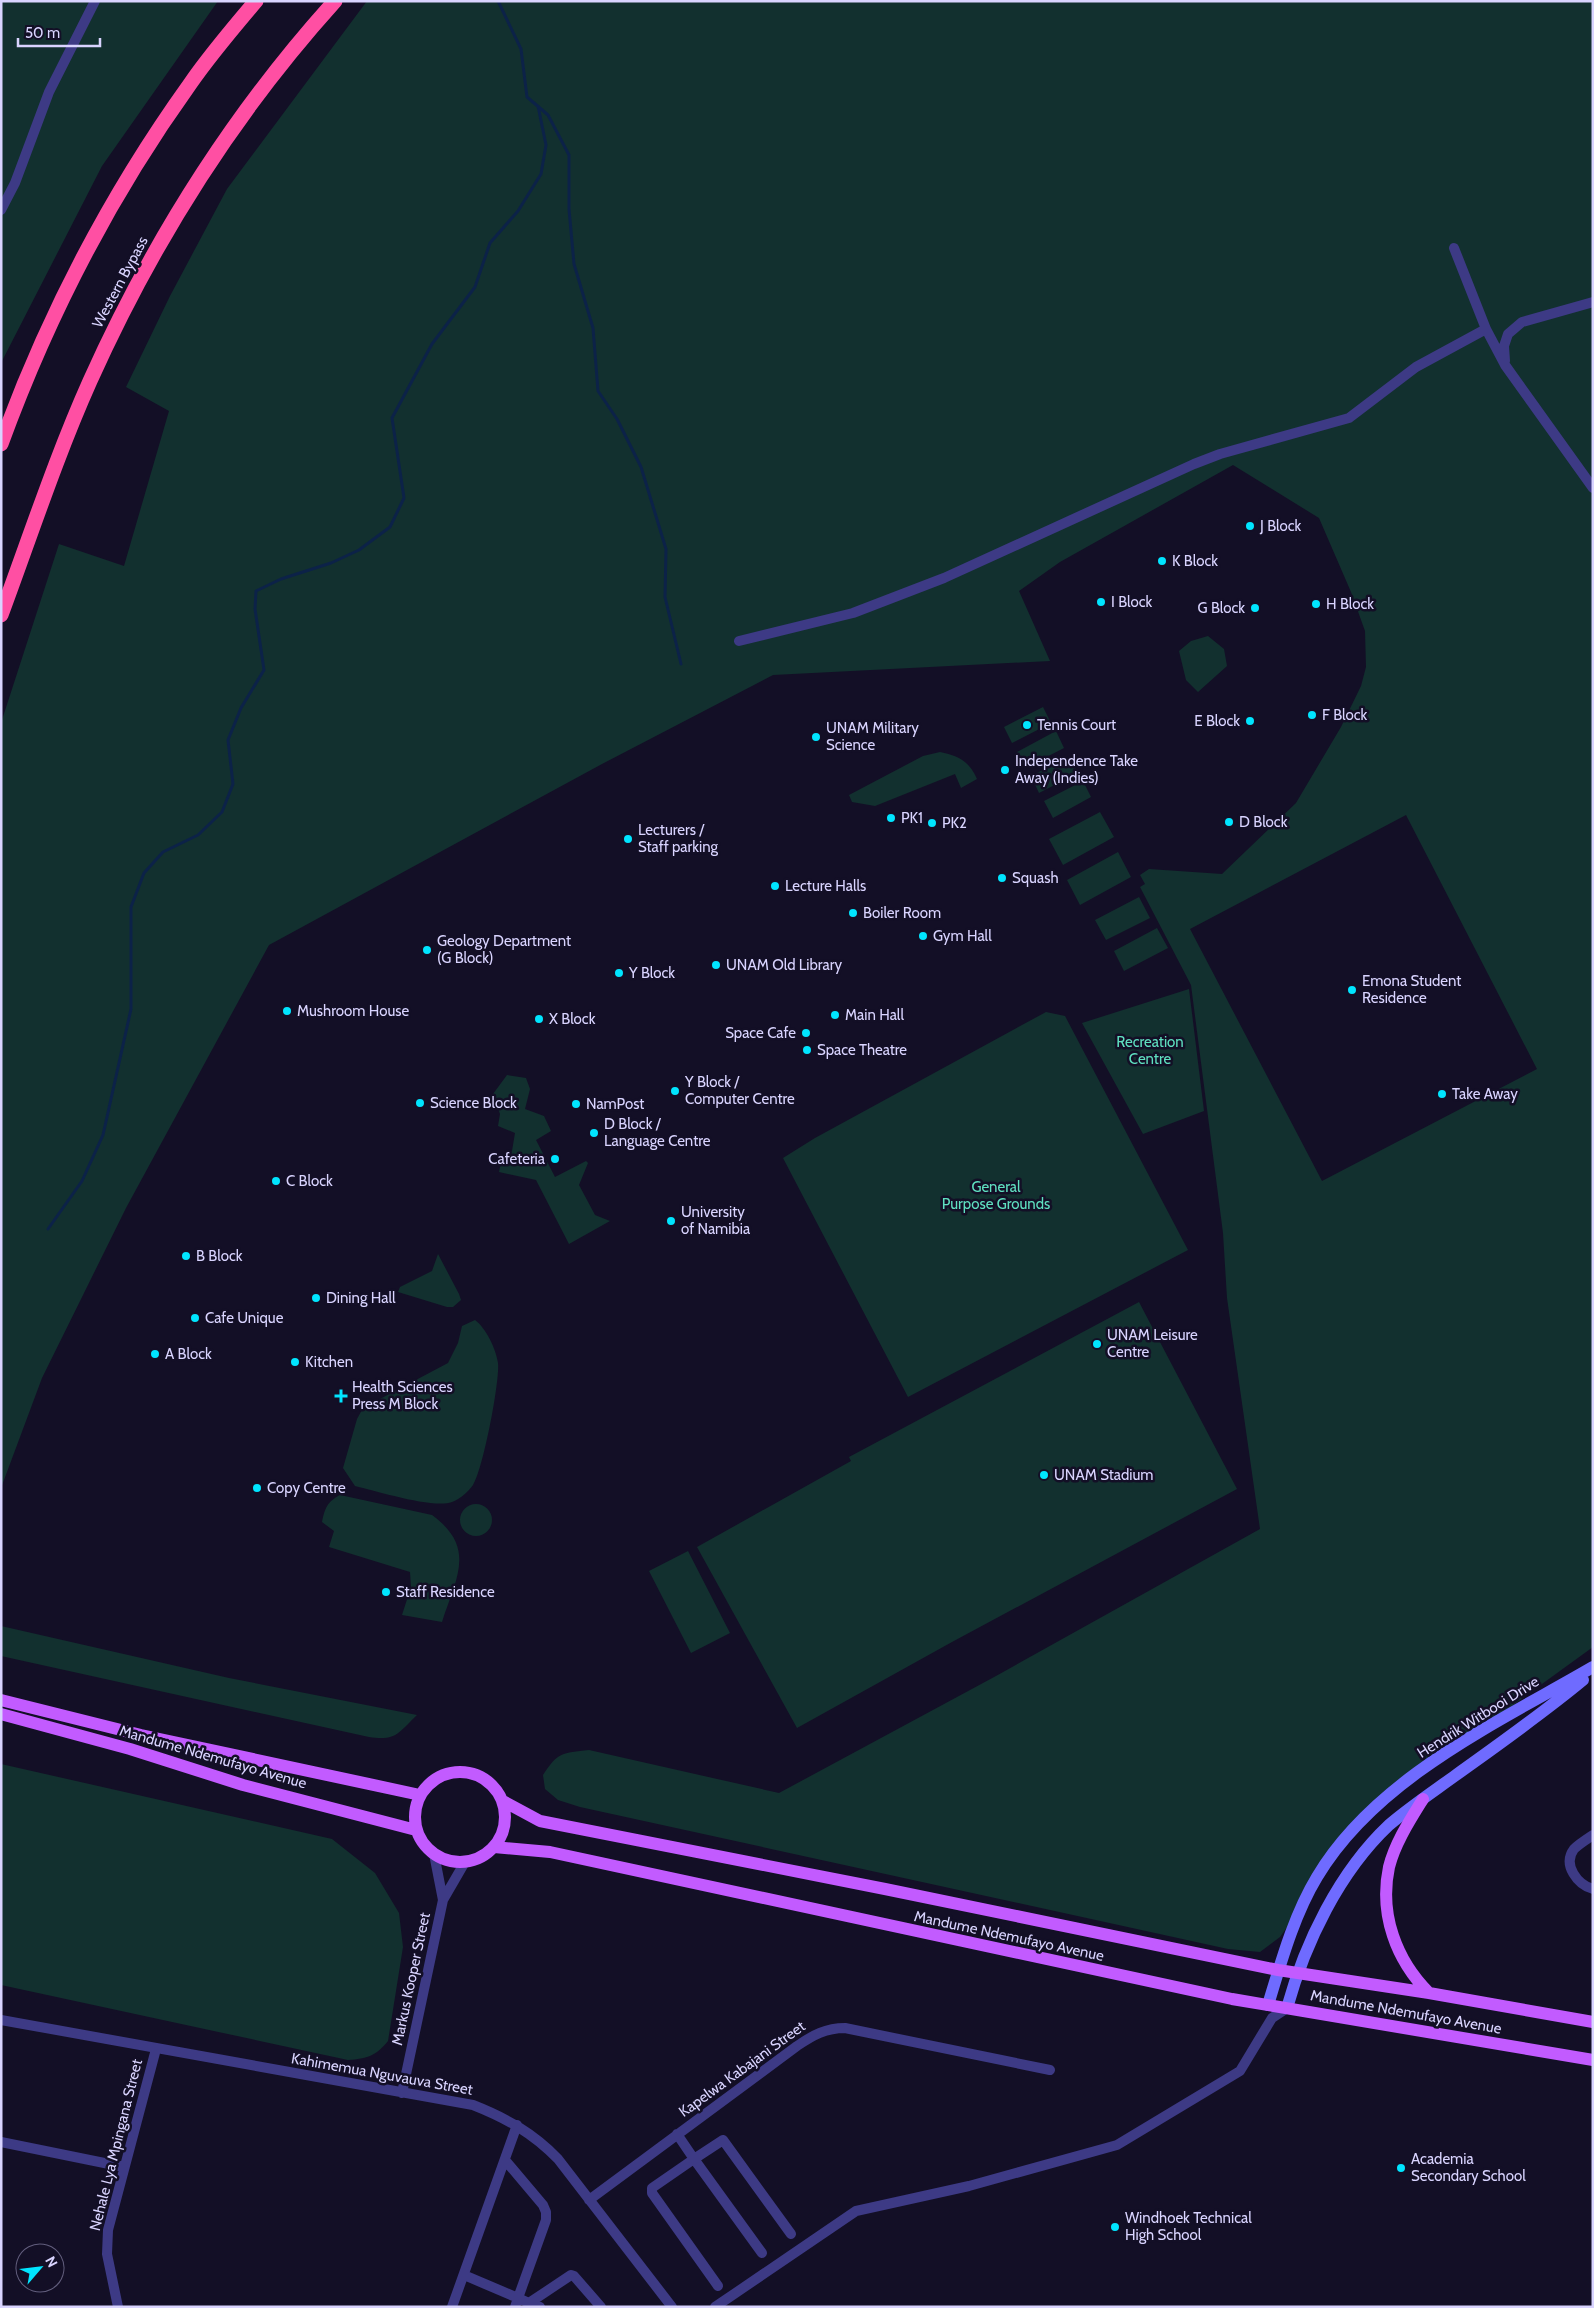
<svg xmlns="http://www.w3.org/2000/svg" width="1594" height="2308" viewBox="0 0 1594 2308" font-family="Cabin,sans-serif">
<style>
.green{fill:#12302f;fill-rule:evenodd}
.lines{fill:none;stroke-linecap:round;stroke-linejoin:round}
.stream{stroke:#0c2248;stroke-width:3}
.street{stroke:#3d3a85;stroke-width:10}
.secondary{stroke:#6f6bff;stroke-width:12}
.primary{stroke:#c25bff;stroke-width:12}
.highway{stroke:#ff4fa3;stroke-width:15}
.poi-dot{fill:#00e5ff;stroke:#130f26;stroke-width:2}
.labels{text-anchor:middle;stroke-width:5;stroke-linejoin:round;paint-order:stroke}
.street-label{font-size:15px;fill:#d9d4ff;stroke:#130f26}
.poi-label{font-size:15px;fill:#d9d4ff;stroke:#130f26;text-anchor:start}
.park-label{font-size:15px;fill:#5fe0c0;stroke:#130f26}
</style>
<rect width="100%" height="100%" fill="#130f26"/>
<!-- green -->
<path class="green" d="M1 1H218L102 166 1 363Z
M367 1H1593V1647L1392 1793 1366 1816 1280 1937 1260 1952 1228 1949 580 1807 558 1800 545 1789 543 1775C558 1752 562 1753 589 1750L779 1793 996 1676 1260 1529 1227 1298 1223 1233 1191 985 1140 887 1145 884 1140 875 1149 869 1222 874 1296 803 1341 727 1361 686 1366 667 1365 631 1351 592 1319 518 1233 465 1060 562 1019 591 1050 661 773 675 602 764 269 945 126 1208 42 1378 1 1488V723L59 544 124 566 169 411 126 387 170 296 227 189ZM1406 815 1537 1069 1322 1181 1190 929Z
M1208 636 1224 649 1227 666 1198 692 1186 680 1179 651 1191 641Z
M1043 707 1051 723 1012 743 1004 727Z
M1056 731 1064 748 1025 768 1017 752Z
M940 752C959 756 969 761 977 779L961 788 955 774 875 806 852 802 849 795 923 756Z
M1070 756 1078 773 1039 793 1031 776Z
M1083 781 1091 797 1053 818 1044 801Z
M1100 812 1114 837 1063 865 1049 839Z
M1118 852 1131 877 1080 905 1067 880Z
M1139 897 1150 918 1106 940 1095 920Z
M1157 928 1168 948 1124 971 1114 951Z
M1189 989 1204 1111 1143 1134 1082 1023Z
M1046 1012 1065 1016 1188 1250 908 1397 783 1158 815 1138Z
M507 1075 526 1078 530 1089 525 1109 544 1116 551 1131 536 1140 555 1177 586 1161 588 1163 579 1185 595 1215 610 1221 569 1244 536 1180 499 1172 502 1157 512 1151 515 1133 498 1126 500 1114 493 1094Z
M438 1254 459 1294 461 1300 453 1307H447L398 1292 400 1287 432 1271Z
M1139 1302 1237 1489 952 1642 797 1728 697 1547 851 1461 849 1457Z
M475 1320C486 1328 496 1349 498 1363 500 1381 483 1470 473 1485 469 1491 460 1499 452 1502 433 1509 377 1491 355 1486L343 1468 357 1419 363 1408 448 1363 458 1343 462 1326Z
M340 1495 432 1515C477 1548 456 1578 442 1622L402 1615 411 1587 410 1572 329 1547 334 1531 322 1522C325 1508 327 1502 340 1495Z
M460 1520a16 16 0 1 1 32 0a16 16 0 1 1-32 0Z
M688 1551 730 1633 691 1653 649 1571Z
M1 1626 229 1678 417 1715C398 1733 397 1741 369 1737L1 1656Z
M1 1764 332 1839 375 1873 399 1913 403 1947 388 2041C377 2055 367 2059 348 2060L1 1985Z"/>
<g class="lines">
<!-- stream -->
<path class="stream" d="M498 1 521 49 527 97 548 115 569 155V209L574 264 593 328 598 391 617 419 641 467 666 549 665 597 681 664
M48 1229 82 1181 103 1135 131 1009V907L144 873 163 852 198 835 222 812 233 784 228 740 241 708 264 670 255 609 256 591 281 579 331 563 359 550 390 527 404 498 392 418 432 344 475 287 490 243 518 211 541 174 546 145 538 106"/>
<!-- street -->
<path class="street" d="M1 210 15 183 49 92 95 1
M1454 248 1486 329 1505 365 1593 488
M1505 361 1504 346 1508 334 1522 322 1593 302
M739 641 853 613 944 578 1194 464 1220 454 1349 418 1416 367 1486 329
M1593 1835C1587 1839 1579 1844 1574 1849 1562 1865 1578 1885 1593 1889
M434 1854 443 1900
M1 2020 473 2105C506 2118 533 2133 558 2159L672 2307
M402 2093 443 1900 465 1862
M677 2134 694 2159 652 2188V2193L718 2286
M1 2142 124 2167
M505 2160 543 2205 546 2212V2220L518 2298 529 2303
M589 2200 797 2046C813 2035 826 2028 845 2028L1050 2070
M762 2253 694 2159 723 2140 791 2234
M464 2275 518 2298 515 2307
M118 2307 107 2254 108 2230 156 2049
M452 2307 517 2125
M540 2307 529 2303 571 2275 574 2276 601 2307
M715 2307 856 2211 969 2186 1117 2145 1240 2071 1272 2018 1287 2008"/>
<!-- secondary -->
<path class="secondary" d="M1268 2005C1281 1962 1294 1915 1317 1877 1376 1778 1497 1723 1593 1667
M1287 2008C1305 1943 1339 1872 1389 1825 1410 1807 1434 1791 1456 1775 1499 1744 1542 1714 1583 1680"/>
<!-- primary -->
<path class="primary" d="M1 1700 141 1735 420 1795
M1 1714 130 1749 243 1785 416 1830
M415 1817a45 45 0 1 1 90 0a45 45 0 1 1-90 0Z
M1423 1799C1410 1820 1395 1843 1389 1867 1379 1914 1396 1960 1429 1993
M503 1801 540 1821 885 1889 1278 1970 1429 1993 1593 2022
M494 1847 550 1852 1232 1999 1593 2060"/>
<!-- highway -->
<path class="highway" d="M1 444C47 318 111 194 190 84 210 55 233 28 256 1
M1 615C30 537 56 457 90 381 152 243 233 114 335 1"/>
</g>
<!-- markers -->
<g class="poi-dot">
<circle cx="1250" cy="526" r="5"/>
<circle cx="1162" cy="561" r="5"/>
<circle cx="1101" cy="602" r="5"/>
<circle cx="1316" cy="604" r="5"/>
<circle cx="1255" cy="608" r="5"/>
<circle cx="1312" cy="715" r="5"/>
<circle cx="1250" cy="721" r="5"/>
<circle cx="1027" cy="725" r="5"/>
<circle cx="816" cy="737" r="5"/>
<circle cx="1005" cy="770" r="5"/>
<circle cx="891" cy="818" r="5"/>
<circle cx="1229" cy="822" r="5"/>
<circle cx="932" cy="823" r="5"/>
<circle cx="628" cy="839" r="5"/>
<circle cx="1002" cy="878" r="5"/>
<circle cx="775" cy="886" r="5"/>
<circle cx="853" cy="913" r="5"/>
<circle cx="923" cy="936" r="5"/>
<circle cx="427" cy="950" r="5"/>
<circle cx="716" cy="965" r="5"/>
<circle cx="619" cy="973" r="5"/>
<circle cx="1352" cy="990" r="5"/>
<circle cx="287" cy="1011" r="5"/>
<circle cx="835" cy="1015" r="5"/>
<circle cx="539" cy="1019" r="5"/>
<circle cx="806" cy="1033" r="5"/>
<circle cx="807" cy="1050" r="5"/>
<circle cx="675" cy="1091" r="5"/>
<circle cx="1442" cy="1094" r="5"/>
<circle cx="420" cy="1103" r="5"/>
<circle cx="576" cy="1104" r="5"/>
<circle cx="594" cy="1133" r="5"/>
<circle cx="555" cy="1159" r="5"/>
<circle cx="276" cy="1181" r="5"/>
<circle cx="671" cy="1221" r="5"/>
<circle cx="186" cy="1256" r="5"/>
<circle cx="316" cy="1298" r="5"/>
<circle cx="195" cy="1318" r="5"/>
<circle cx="1097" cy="1344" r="5"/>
<circle cx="155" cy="1354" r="5"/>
<circle cx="295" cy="1362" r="5"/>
<path d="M338.5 1388.5h5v5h5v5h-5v5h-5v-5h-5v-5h5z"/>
<circle cx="1044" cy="1475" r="5"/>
<circle cx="257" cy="1488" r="5"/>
<circle cx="386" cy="1592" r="5"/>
<circle cx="1401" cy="2168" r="5"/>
<circle cx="1115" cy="2227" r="5"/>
</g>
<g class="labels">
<!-- street labels -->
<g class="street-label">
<text transform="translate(120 282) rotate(-62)" y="5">Western Bypass</text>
<text transform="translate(1478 1717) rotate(-32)" y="5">Hendrik Witbooi Drive</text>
<text transform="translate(213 1757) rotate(16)" y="5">Mandume Ndemufayo Avenue</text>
<text transform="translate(1009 1936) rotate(12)" y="5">Mandume Ndemufayo Avenue</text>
<text transform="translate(411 1979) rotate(-78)" y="5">Markus Kooper Street</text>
<text transform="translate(1406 2012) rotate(10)" y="5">Mandume Ndemufayo Avenue</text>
<text transform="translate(742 2069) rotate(-36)" y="5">Kapelwa Kabajani Street</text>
<text transform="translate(382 2074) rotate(10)" y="5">Kahimemua Nguvauva Street</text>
<text transform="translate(116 2145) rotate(-76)" y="5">Nehale Lya Mpingana Street</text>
</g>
<!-- poi labels -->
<g class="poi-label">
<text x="1260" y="531">J Block</text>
<text x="1172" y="566">K Block</text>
<text x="1111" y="607">I Block</text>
<text x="1326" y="609">H Block</text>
<text x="1245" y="613" text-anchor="end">G Block</text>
<text x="1322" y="720">F Block</text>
<text x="1240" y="726" text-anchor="end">E Block</text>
<text x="1037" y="730">Tennis Court</text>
<text x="826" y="733">UNAM Military<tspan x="826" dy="17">Science</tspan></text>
<text x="1015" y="766">Independence Take<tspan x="1015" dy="17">Away (Indies)</tspan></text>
<text x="901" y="823">PK1</text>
<text x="1239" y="827">D Block</text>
<text x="942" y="828">PK2</text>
<text x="638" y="835">Lecturers /<tspan x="638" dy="17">Staff parking</tspan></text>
<text x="1012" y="883">Squash</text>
<text x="785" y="891">Lecture Halls</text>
<text x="863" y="918">Boiler Room</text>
<text x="933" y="941">Gym Hall</text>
<text x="437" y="946">Geology Department<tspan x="437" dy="17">(G Block)</tspan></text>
<text x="726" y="970">UNAM Old Library</text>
<text x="629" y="978">Y Block</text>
<text x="1362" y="986">Emona Student<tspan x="1362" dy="17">Residence</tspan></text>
<text x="297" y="1016">Mushroom House</text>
<text x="845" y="1020">Main Hall</text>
<text x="549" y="1024">X Block</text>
<text x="796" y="1038" text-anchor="end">Space Cafe</text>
<text x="817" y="1055">Space Theatre</text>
<text x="685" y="1087">Y Block /<tspan x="685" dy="17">Computer Centre</tspan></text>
<text x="1452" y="1099">Take Away</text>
<text x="430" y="1108">Science Block</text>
<text x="586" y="1109">NamPost</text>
<text x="604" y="1129">D Block /<tspan x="604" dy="17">Language Centre</tspan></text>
<text x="545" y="1164" text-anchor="end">Cafeteria</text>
<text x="286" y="1186">C Block</text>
<text x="681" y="1217">University<tspan x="681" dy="17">of Namibia</tspan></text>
<text x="196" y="1261">B Block</text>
<text x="326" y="1303">Dining Hall</text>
<text x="205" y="1323">Cafe Unique</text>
<text x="1107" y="1340">UNAM Leisure<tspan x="1107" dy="17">Centre</tspan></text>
<text x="165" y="1359">A Block</text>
<text x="305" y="1367">Kitchen</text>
<text x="352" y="1392">Health Sciences<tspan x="352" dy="17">Press M Block</tspan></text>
<text x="1054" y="1480">UNAM Stadium</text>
<text x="267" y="1493">Copy Centre</text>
<text x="396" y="1597">Staff Residence</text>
<text x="1411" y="2164">Academia<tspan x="1411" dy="17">Secondary School</tspan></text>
<text x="1125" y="2223">Windhoek Technical<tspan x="1125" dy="17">High School</tspan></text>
</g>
<!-- park labels -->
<g class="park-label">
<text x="1150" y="1047">Recreation<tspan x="1150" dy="17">Centre</tspan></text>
<text x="996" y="1192">General<tspan x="996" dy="17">Purpose Grounds</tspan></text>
</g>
</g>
<!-- border -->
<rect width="1594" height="2308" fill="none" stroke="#d9d4ff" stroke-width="5"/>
<!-- north arrow -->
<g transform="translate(40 2268) rotate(62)"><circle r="24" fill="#130f26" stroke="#625e7d"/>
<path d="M0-4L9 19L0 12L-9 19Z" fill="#00e5ff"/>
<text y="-8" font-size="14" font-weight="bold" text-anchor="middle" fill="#d9d4ff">N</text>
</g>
<!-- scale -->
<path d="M18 38v8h82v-8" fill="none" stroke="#d9d4ff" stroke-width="2.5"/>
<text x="25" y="38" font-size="15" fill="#d9d4ff" stroke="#130f26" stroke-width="4" paint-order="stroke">50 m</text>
</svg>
